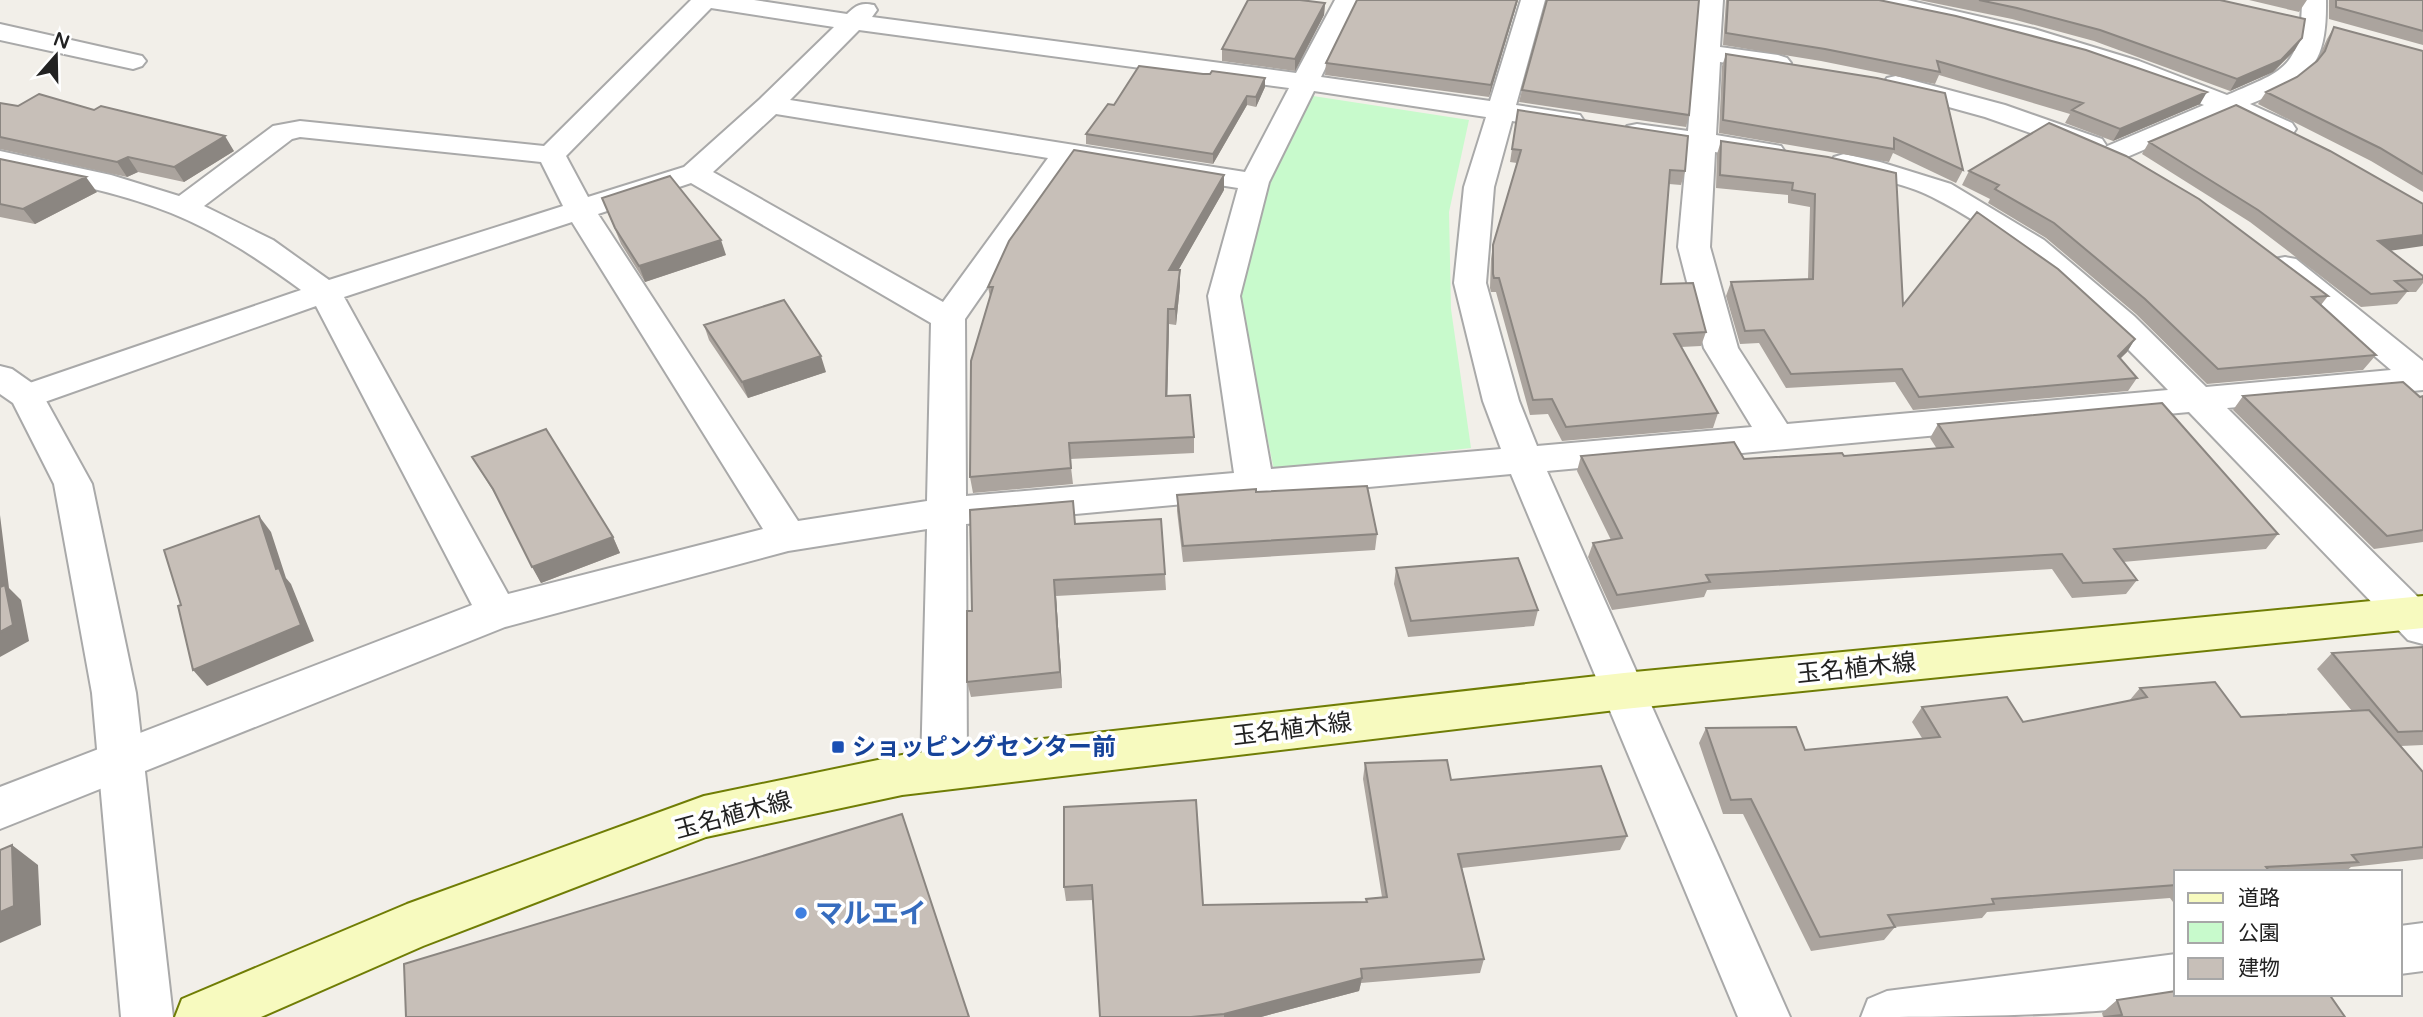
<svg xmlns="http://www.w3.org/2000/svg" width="2423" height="1017" viewBox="0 0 2423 1017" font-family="'Varela Round','Noto Sans JP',sans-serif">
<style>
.park{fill:#c8facc}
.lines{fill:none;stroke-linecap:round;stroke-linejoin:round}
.minor-casing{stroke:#a9a9a9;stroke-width:4}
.tertiary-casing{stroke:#a9a9a9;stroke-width:4}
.secondary-casing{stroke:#707d05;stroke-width:4}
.minor{fill:#fff;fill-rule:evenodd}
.tertiary{fill:#fff;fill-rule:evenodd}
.secondary{fill:#f7fabf;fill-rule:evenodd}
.wall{fill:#aba49e}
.shaded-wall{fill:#8b8681}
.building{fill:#c7bfb8;stroke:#8b8681;stroke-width:2}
.transit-dot{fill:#1a4fb4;stroke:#fff;stroke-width:2.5}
.shop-dot{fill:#3f7fe0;stroke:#fff;stroke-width:2.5}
.labels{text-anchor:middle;stroke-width:7;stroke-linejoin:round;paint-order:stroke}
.street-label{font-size:24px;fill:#222;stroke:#fff}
.transit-label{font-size:24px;font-weight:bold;fill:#164399;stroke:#fff;text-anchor:start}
.near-shop-label{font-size:28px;font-weight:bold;fill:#366cbe;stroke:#fff;text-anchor:start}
</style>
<rect width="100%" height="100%" fill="#f2efe9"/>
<!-- park -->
<path class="park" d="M1313 96 1469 120 1449 212 1451 309 1471 448 1274 470 1237 289 1257 201Z"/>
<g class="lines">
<!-- minor casing -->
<g class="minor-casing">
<path id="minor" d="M691 0H754L847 14C856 5 861 2 874 5L877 10 872 17 1296 73 1335 0H1359L1321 77 1490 101 1521 0H1545L1516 105 1580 115 1584 121 1580 127 1570 129 1512 121 1494 187 1486 283 1519 401 1537 446 1752 427 1704 348 1678 247 1687 148 1627 138 1623 132 1627 126 1637 124 1688 131 1699 0H1723L1720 47 1778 55 1787 58 1791 63 1787 68 1778 71 1720 62 1716 135 1781 146 1785 152 1781 158 1771 161 1715 152 1710 247 1738 348 1787 424 2168 390C2098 317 2023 243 1932 197 1903 182 1866 177 1834 169L1830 163 1834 157 1844 154 1880 162 1951 184 2044 240 2134 316 2206 387 2391 370 2269 266 2274 259 2285 257 2296 259 2423 361V390L2227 408 2423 602V644L2408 640 2189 412 1547 471 1790 1017H1738L1511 474 966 524 967 769 960 783 944 789 928 783 921 769 927 529 788 551 505 627 0 829V787L472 605 316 306 39 404 27 408 15 404 9 396 15 388 301 290C260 260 218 232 171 213 116 191 58 181 0 169V151L111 175 179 196 273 126 300 121 544 146ZM711 8 834 27 760 99 684 167 588 197 566 156ZM859 30 1289 88 1245 172 790 100ZM1314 91 1486 117 1464 187 1454 283 1483 401 1501 449 1271 469 1240 296 1269 182ZM776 114 1048 158 943 302 713 172ZM300 137 541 162 563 206 329 280 273 240 204 206 292 139ZM1074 162 1238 188 1208 296 1234 473 966 496 965 319ZM691 183 931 323 927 501 798 521 598 214ZM572 222 763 529 508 594 344 297Z
M1852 0H1907L2034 29 2139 61 2227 95C2285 70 2301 68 2302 0H2326C2327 68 2309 79 2250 104L2292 123 2296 129 2292 135C2270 140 2247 123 2227 114L2113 163 2103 160 2099 154 2101 151 2092 153 2082 151 1985 117 1887 90 1883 84 1887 78 1896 76 2005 105 2102 139 2106 145 2105 147 2204 105 2121 72 2016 39 1855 5Z
M0 24 142 56 146 61 142 66 133 69 0 40Z
M2423 923V971L2400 974V926Z
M2176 954V994H2195C2164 1017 1916 1017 1861 1017L1868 999 1887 991Z"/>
</g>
<!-- tertiary casing -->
<g class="tertiary-casing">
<path id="tertiary" d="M0 366 12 369 39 388 92 484 136 693 173 1017H121L92 693 54 484 13 403 0 394Z"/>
</g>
<!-- secondary casing -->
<g class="secondary-casing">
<path id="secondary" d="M2423 596V628L1624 709 902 795 706 837 423 946 261 1017H175L182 999 407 904 704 796 902 755 1624 673Z"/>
</g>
<!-- minor -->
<use href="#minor" class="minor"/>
<!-- tertiary -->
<use href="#tertiary" class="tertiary"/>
<!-- secondary -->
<use href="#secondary" class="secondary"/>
</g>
<!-- wall -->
<path class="wall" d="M1518 0 1489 97 1325 75 1326 63Z
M1726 0H1879L2200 104 2113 141 2065 123 2070 114 1939 75 1935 84 1821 61 1723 45Z
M1919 0H2220L2295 50 2273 72 2230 91 2094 41 2012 19Z
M2249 0H2307L2299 12Z
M2329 0H2423V45L2329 19Z
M1325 3 1324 15 1295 71 1222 61V49Z
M2334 27 2423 51V192L2371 161 2258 104 2266 92 2297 77 2317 61 2327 39Z
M1726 54 1963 170 1956 183 1893 153 1889 162 1719 133 1722 66Z
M1203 74 1265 78V87L1256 107 1247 105 1213 164 1086 144V134L1114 105Z
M1522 90 1689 115 1686 127 1519 102Z
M0 103 234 151 184 182 138 172 127 177 0 149Z
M1518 110 1685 171 1681 185 1669 184 1661 284 1706 332 1701 346 1681 347 1718 413 1713 428 1562 441 1548 414 1530 415 1496 292H1491L1490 288 1491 259 1493 245 1517 163 1510 162Z
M1721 141 1828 157 1903 305 2135 339 2127 352 2120 359 2137 378 2128 391 1913 410 1895 382 1786 388 1759 343 1740 344 1726 296 1731 282 1808 279 1810 207 1788 203V195L1716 188 1717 154Z
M2149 142 2420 204 2390 251 2423 276V283L2416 292H2407L2397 304 2361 307 2250 222 2142 154Z
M0 159 97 192 35 224 0 217Z
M1969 171 2328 296 2321 305 2376 355 2363 370 2207 384 2136 314 2046 238 1988 203 1990 199 1962 185Z
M1224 190 1178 270 1180 286 1176 325 1169 324 1167 396 1194 437V453L1070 459 1073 484 973 493 970 477 990 297 988 287Z
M602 198 726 255 645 282 621 244Z
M704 325 826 372 748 398 709 340Z
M2243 396H2423V542L2374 549 2233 410Z
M1938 424 2278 534 2266 549 2123 562 2137 580 2126 594 2072 598 2052 569 1707 590 1704 597 1612 610 1588 557 1593 543 1611 540 1577 471 1581 456 1744 459 1844 456 1937 449 1930 438Z
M472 457 613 537 620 553 541 583 498 499Z
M1256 492 1377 534 1375 550 1183 562 1177 511V495Z
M1076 524 1165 574 1166 590 1056 596 1062 688 971 697 967 682 972 611Z
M1396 568 1538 610 1534 626 1408 637 1394 584Z
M2423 647V745L2401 746 2423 772V859L2351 867 2345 872H2176V906L2170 898 1987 912 1982 918 1895 927 1884 940 1811 951 1743 814H1723L1699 743 1706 728 1805 750 1922 738 1912 722 1922 707 2023 722 2129 701 2140 688 2241 717 2352 711 2317 669 2332 653Z
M1365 763 1451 780 1627 836 1620 850 1462 868 1484 959 1480 973 1361 983 1359 991 1261 1017H1100L1093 900 1066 901 1064 887V807L1203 905 1366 902V899L1382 897 1363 779Z
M2117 1000 2345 1017H2103L2102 1013Z"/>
<!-- shaded-wall -->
<path class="shaded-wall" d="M1517 0H1518L1489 97 1491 85Z
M1325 3 1324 15 1295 71V59Z
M2302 38 2295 50 2273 72 2230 91 2237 79Z
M1265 78V87L1256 107V97Z
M2207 92 2200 104 2113 141 2120 129Z
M1247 96V105L1213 164V154Z
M225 136 234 151 184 182 174 167Z
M128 157 138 172 127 177 117 162Z
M1224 175V190L1170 285 1169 270Z
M86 177 97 192 35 224 23 209Z
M2423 235V246L2368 254 2378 241Z
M721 240 726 255 645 282 639 266Z
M1180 270V286L1176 325 1175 309Z
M1168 309 1169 324 1167 412 1166 396Z
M2135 339 2127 352 2109 369 2118 356Z
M821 356 826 372 748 398 742 382Z
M0 515 9 588 21 600 29 641 0 657Z
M259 516 271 532 286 578 291 584 314 641 207 686 193 670 276 569Z
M613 537 620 553 541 583 532 567Z
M1054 580 1056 596 1062 688 1060 672Z
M12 845 38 865 41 925 0 943V912Z
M1362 978 1359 991 1261 1017H1224V1014Z"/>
<!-- building -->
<path class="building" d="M1248 0H1300L1325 3 1295 59 1222 49Z
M1357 0H1517L1491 85 1326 63Z
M1547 0H1699L1689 115 1522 90Z
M1728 0H1879L1956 16 2086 50 2207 92 2120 129 2072 110 2083 103 1937 61 1940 72 1825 49 1726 33Z
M1979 0H2220L2305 19 2302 38 2281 60 2237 79 2100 30 2017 8Z
M2336 0H2423V31L2336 7Z
M2334 27 2423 51V174L2380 148 2266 92 2297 77 2317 61 2325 51Z
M1726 54 1877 78 1945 93 1963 170 1894 138V149L1723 120Z
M1139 66 1203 74H1210L1212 71 1265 78 1256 97 1247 96 1213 154 1086 134 1108 104 1114 105Z
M39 94 94 110 101 106 225 136 174 167 128 157 117 162 0 137V103L18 106Z
M2236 105 2330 151 2423 204V235L2378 241 2423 276V279L2395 281 2407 291 2371 294 2258 210 2149 142Z
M1518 110 1688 136 1685 171 1670 170 1661 284 1693 283 1706 332 1674 334 1718 413 1566 427 1552 399 1533 400 1499 278H1494L1493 274V245L1521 150 1512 149Z
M2049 123 2126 156 2199 199 2328 296 2312 297 2376 355 2218 369 2145 299 2054 223 1995 189 1999 185 1969 171Z
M1721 141 1828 157 1896 173 1903 305 1977 212 2058 269 2135 339 2118 356 2137 378 1919 397 1902 369 1791 374 1764 330 1745 331 1731 282 1813 279 1815 194 1792 190 1793 183 1720 175Z
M1074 150 1224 175 1169 270H1180L1175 309H1168L1166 396 1190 395 1194 437 1069 443 1071 468 970 477 971 361 993 287H988L1009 241Z
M0 159 86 177 23 209 0 204Z
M670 176 721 240 639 266 615 228 602 198Z
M784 300 821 356 742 382 704 325Z
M2403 382 2420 397 2423 396V530L2387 536 2243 396Z
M2162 403 2278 534 2114 549 2137 580 2083 583 2062 554 1706 575 1710 582 1617 595 1593 543 1622 538 1581 456 1734 442 1744 459 1842 453 1844 456 1953 447 1938 424Z
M546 429 613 537 532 567 493 489 472 457Z
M1367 486 1377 534 1183 546 1177 495 1256 489V492Z
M1073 501 1075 524 1161 519 1165 574 1054 580 1060 672 967 682V611H972L970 510Z
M259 516 276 569 279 568 301 625 193 670 178 606 181 605 164 550Z
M1518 558 1538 610 1411 621 1396 568Z
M5 585 13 625 0 632V587Z
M2423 647V731L2398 732 2332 653Z
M2215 682 2241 717 2369 710 2423 772V847L2352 855 2358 862 2266 867 2270 872H2176V885L1992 899 1994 904 1888 915 1895 927 1820 937 1751 799 1731 800 1706 728 1796 727 1805 750 1940 737 1922 707 2007 697 2023 722 2147 697 2140 688Z
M1447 760 1451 780 1601 766 1627 836 1458 854 1484 959 1361 969 1362 978 1224 1014 1191 1017H1100L1092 885 1064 887V807L1196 800 1203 905 1367 902 1366 899 1387 897 1365 763Z
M902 814 969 1017H406L404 964Z
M12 845 14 906 0 912V850Z
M2176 991V994H2329L2345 1017H2104L2122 1015 2117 1000Z"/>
<!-- markers -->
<rect class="transit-dot" x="831" y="740" width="14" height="14" rx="3.5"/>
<circle class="shop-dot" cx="801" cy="913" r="7"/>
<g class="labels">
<!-- street labels -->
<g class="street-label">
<text transform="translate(1856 668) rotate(-6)" y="8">玉名植木線</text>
<text transform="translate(1292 729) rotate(-7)" y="8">玉名植木線</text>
<text transform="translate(733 815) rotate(-15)" y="8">玉名植木線</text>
</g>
<!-- transit labels -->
<g class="transit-label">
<text x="852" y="755">ショッピングセンター前</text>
</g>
<!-- near-shop labels -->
<g class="near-shop-label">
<text x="815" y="923">マルエイ</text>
</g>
</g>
<!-- legend -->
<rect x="2174" y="870" width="228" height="126" fill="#ffffff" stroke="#a7a7a7" stroke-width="2"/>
<rect x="2188" y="893" width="35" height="10" fill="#f7fabf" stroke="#a7a7a7" stroke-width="2"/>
<text x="2238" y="905" font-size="21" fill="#222222">道路</text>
<rect x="2188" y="922" width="35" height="21" fill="#c8facc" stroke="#a7a7a7" stroke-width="2"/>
<text x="2238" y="940" font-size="21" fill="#222222">公園</text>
<rect x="2188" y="958" width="35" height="21" fill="#c7bfb8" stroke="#a7a7a7" stroke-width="2"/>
<text x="2238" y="975" font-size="21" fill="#222222">建物</text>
<!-- north arrow -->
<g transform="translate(56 56) rotate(20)" stroke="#ffffff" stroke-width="5" paint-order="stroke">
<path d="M0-5L12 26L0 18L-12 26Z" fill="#222222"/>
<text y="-10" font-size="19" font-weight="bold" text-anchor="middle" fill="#222222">N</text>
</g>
</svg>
